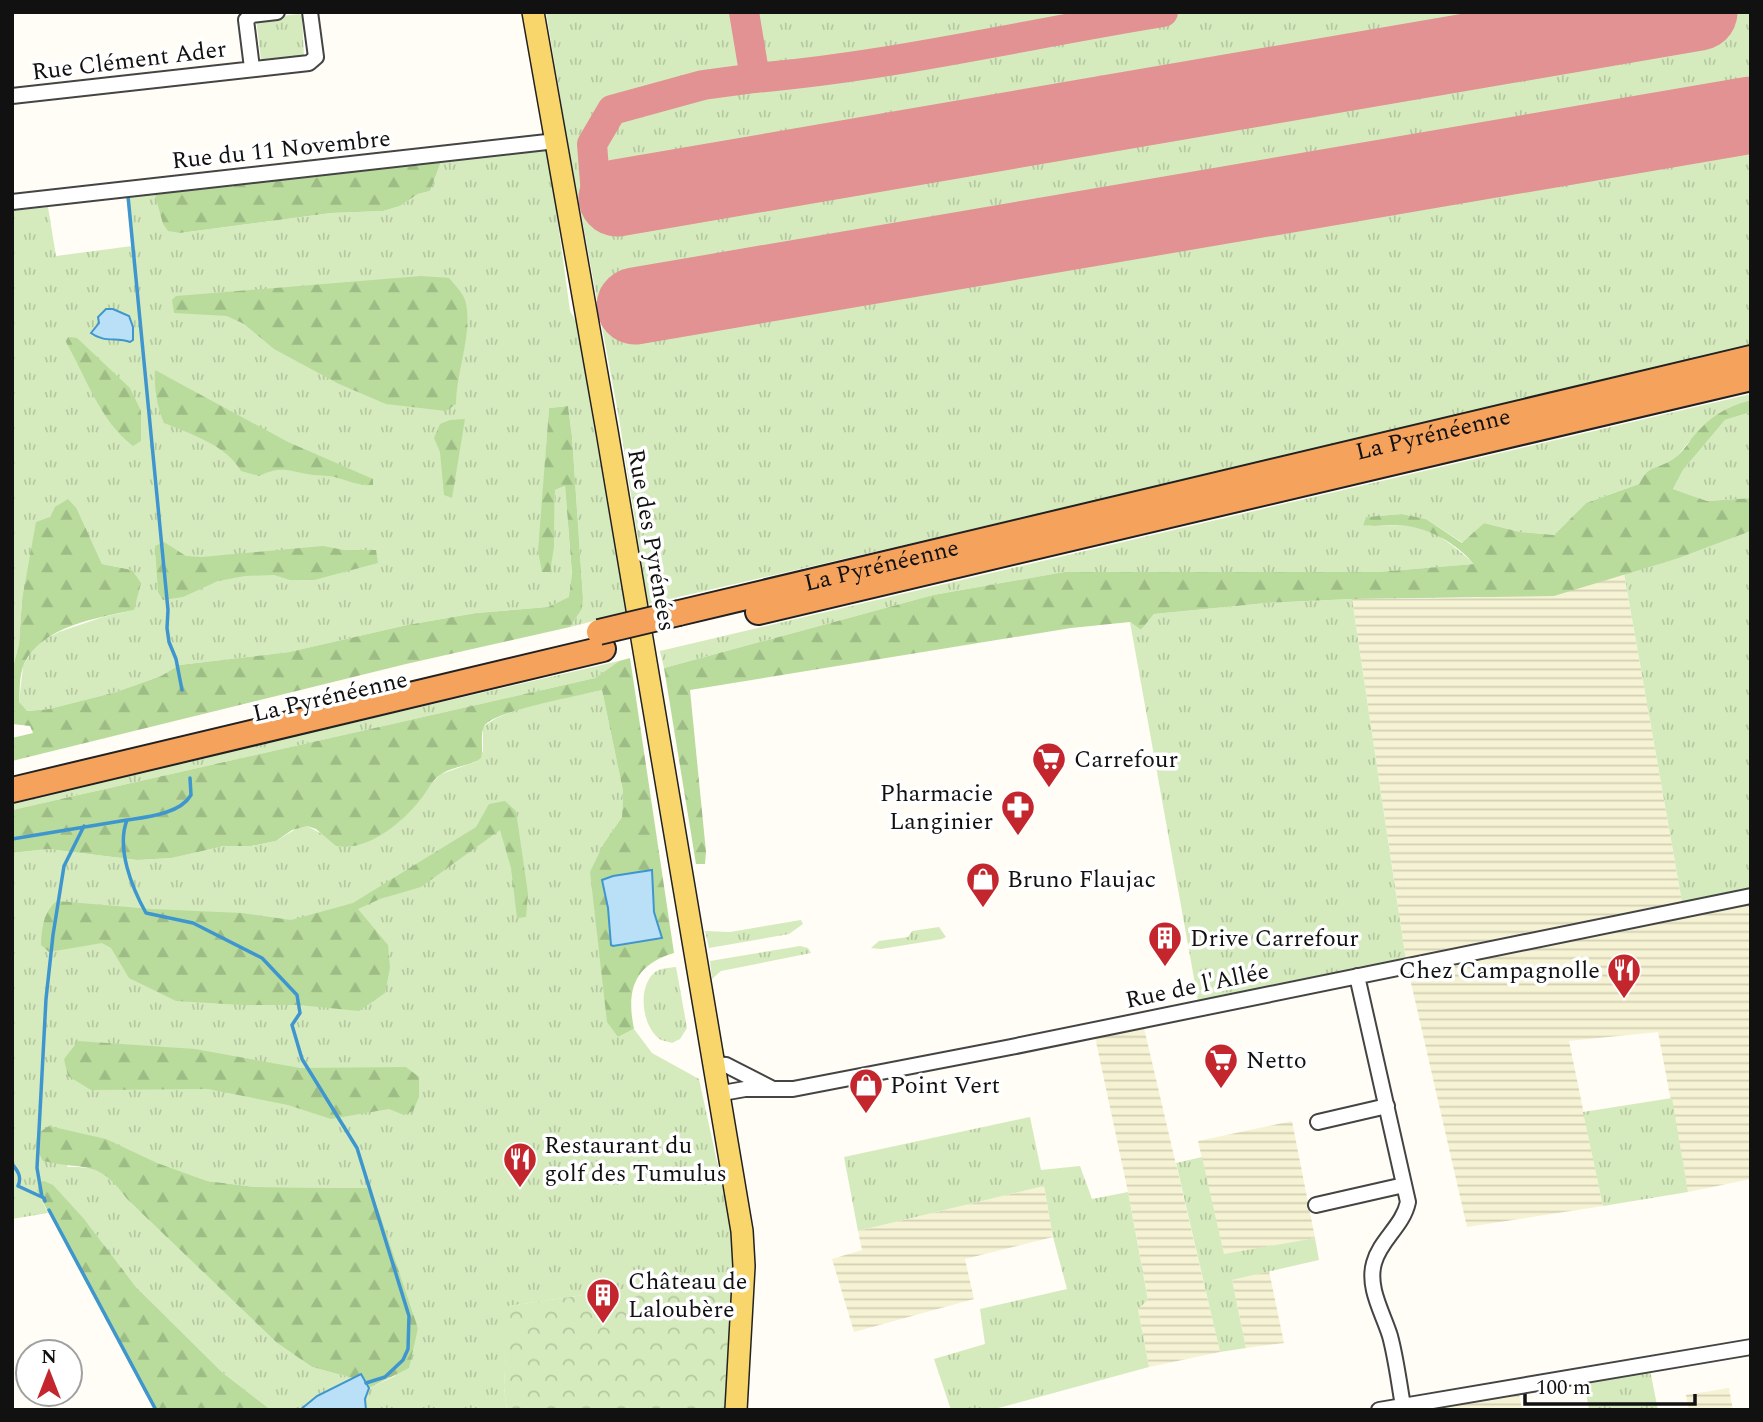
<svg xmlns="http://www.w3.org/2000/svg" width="1763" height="1422" viewBox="0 0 1763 1422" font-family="Spectral,serif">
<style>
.farmland{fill:url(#farmland-rules)}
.grass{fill:url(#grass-tufts)}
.forest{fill:url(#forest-firs)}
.park{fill:url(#park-crowns)}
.water{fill:#b9e0f7;stroke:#3f96cf;stroke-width:2}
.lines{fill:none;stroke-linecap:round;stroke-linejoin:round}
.stream{stroke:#3f96cf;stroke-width:3.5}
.taxiway{stroke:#e29292;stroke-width:30}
.runway{stroke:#e29292;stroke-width:77}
.minor-casing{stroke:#444;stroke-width:18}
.primary-casing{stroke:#222;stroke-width:24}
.motorway-casing{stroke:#222;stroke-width:28}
.minor{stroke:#fff;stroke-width:14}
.primary{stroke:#f9d66b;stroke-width:21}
.motorway{stroke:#f5a25d;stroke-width:24}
.motorway-bridge-casing{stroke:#222;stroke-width:28;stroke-linecap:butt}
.motorway-bridge{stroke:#f5a25d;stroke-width:24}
.labels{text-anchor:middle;stroke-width:7;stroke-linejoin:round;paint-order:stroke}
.street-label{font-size:24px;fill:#111;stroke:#fff}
.poi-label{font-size:24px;fill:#111;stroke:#fff;text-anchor:start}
</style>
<defs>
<pattern id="farmland-rules" width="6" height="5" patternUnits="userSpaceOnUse" patternTransform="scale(1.75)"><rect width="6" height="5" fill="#f6f3d4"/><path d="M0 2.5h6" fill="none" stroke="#d2cfb5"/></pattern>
<pattern id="grass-tufts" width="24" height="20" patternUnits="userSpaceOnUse" patternTransform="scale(1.75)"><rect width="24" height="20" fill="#d5ebbd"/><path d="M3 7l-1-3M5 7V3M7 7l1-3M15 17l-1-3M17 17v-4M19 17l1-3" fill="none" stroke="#b6c8a1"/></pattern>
<pattern id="forest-firs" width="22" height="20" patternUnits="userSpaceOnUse" patternTransform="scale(1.75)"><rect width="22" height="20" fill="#b9dc9c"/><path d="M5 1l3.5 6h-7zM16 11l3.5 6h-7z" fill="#9ebc85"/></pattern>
<pattern id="park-crowns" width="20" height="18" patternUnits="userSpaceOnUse" patternTransform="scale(1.75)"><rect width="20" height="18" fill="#d5ebbd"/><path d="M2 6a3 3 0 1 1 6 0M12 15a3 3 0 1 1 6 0" fill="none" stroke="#b6c8a1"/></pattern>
</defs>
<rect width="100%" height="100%" fill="#fffdf5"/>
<!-- farmland -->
<path class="farmland" d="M1624 573 1682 902 1751 888V1179L1688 1192 1658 1032 1569 1041 1603 1206 1467 1227 1406 961 1352 599 1477 598 1605 579Z
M1144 1028 1220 1352 1149 1367 1138 1309 1148 1299 1128 1192 1095 1037Z
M1292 1121 1315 1238 1224 1255 1198 1141Z
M1044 1186 1053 1237 965 1259 974 1299 854 1332 832 1259 862 1250 858 1231Z
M1269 1271 1284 1343 1246 1348 1232 1280Z
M1729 1388 1733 1410H1689L1686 1395Z
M1519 1394 1522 1410H1420Z"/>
<!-- grass -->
<path class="grass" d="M546 12H1751V349L648 604 619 418 568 144Z
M299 14 302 16 304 58 264 61 261 59 256 19Z
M548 150 570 311 576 321 626 613 570 627 582 609 583 598 572 436 568 406 549 408 545 462 554 547 555 490 565 486 572 575 570 597 548 607 476 613 407 625 289 652 179 665 161 676 116 692 49 709 27 711 22 708 19 702 23 666 33 649 45 639 59 632 103 617 134 610 132 570 102 564 77 509 56 507 50 517 22 600 19 644 12 671V211L48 207 56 256 132 246 126 194 154 191 180 233 331 213 383 211 400 206 418 194 430 191 441 162Z
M1751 394V400C1726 407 1706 425 1688 443 1683 448 1679 456 1673 459 1658 470 1649 463 1639 484L1586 503 1554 535 1520 532 1484 523 1463 543 1426 519 1402 514 1367 517 1363 524C1380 529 1396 523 1413 526 1437 529 1457 550 1475 564L1377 572H1064L933 595 664 668 660 651Z
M1751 412V498L1707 501 1673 489 1683 470 1725 420Z
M1751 531V888L1682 902 1624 573 1679 558Z
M1352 599 1406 961 1199 1006 1130 622 1141 630 1154 614 1267 603Z
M619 661 595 678 12 810V802Z
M602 690 623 791 622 817 604 843 618 1037 634 1029 652 1053 699 1079 730 1222 735 1273 509 1306 504 1387 507 1410H366L365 1400 369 1388 395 1376 418 1328 379 1211 367 1188 255 1187 207 1181 49 1126 68 1167C100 1166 109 1173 127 1199L277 1343 312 1367 352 1378 317 1396 300 1410H271L223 1373 136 1287 85 1220 37 1191 48 1213 12 1219V853L48 849 137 860 172 858 224 846H251L276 841 299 827 307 826 322 834 419 801 429 786 441 774 475 762 483 751V728C500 708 575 696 602 690Z
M801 920 803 924 789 934 709 948 705 931 730 932Z
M939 927 946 937 942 939 881 949 871 948 879 941 908 937 912 931Z
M800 946 808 948 811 953 721 971 712 979 710 961Z
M676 967 687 1028 680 1039 672 1043C672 1043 662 1040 661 1040 642 1028 637 988 654 973 660 968 668 968 676 967Z
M1672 1098 1688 1192 1603 1206 1583 1112Z
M1030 1117 1041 1170 1080 1166 1092 1199 1128 1192 1148 1300 1138 1309 1149 1367 991 1410H951L934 1359 985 1344 980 1309 1067 1289 1053 1237 1044 1186 858 1231 844 1157Z
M1202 1157 1224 1254 1315 1238 1319 1260 1232 1280 1246 1348 1220 1352 1176 1163Z
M1650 1370 1658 1410H1589L1584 1381Z"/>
<!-- forest -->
<path class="forest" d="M441 162 430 191 418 194 400 206 383 211 331 213 180 233 168 231 163 224 154 191Z
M421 276 449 278C454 284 462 292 465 300 474 330 456 372 456 404L446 411 386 404 339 384 274 349 244 324 227 316 174 313 172 300 176 296Z
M68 337 77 338 130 388 141 411V441L133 446C100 421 86 377 66 342Z
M155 370 288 442 373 479V485C359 486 349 481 335 477 326 475 316 476 307 474 286 470 280 466 259 476L241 471C226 445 191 434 164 423 157 406 154 389 155 370Z
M1751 400V412L1725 420 1683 470 1673 489 1707 501 1751 498V531L1679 558 1554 596 1352 599 1267 603 1154 614 1141 630 1130 622 1071 628 690 690 706 852 705 864H696L664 668 933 595 1064 572H1377L1474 564C1455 542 1427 526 1396 525 1384 525 1375 527 1363 525L1366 517 1402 514 1426 519 1462 543 1484 523 1520 532 1554 535 1586 503 1639 484C1649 463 1658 470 1673 459 1680 455 1687 445 1692 438 1710 417 1723 408 1751 400Z
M568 406 572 436 583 598 582 609 570 627 406 664 12 761V738L33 733 30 726 12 724V671L19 644 22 600 36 522 50 517 55 507 68 499 77 509 102 564 132 570 141 583 134 610C97 618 42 626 24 664 19 675 20 690 19 702L27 711 49 709 116 692 161 676 179 665 289 652 407 625 476 613 548 607 569 597 572 574 565 486 555 490 554 547 550 572H542L538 551 549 408Z
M465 419 452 498 444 495 440 452 434 438 440 424 450 420Z
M164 542 186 556 202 557 323 546 344 550H376L378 563 314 580H290L274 575 245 576 218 581 183 597 163 600 158 592 155 546Z
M630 658 674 953C634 965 626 990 634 1029L618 1037 607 1022 590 872 604 843 622 817 623 791 602 690C582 695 495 711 485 725 479 734 484 747 481 758 469 767 452 766 440 775 431 781 427 792 420 800 402 823 367 852 336 846L316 829 307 826 292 830 276 841 251 846H224L172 858 137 860 48 849 12 853V810L595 678 619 661Z
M505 801 516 811 528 894 526 917 517 918 511 868 500 830 421 887 380 899 358 909 388 945 390 968 385 993 359 1011 299 1005H243L176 1001 129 978 111 948 102 943 49 952 41 945C42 928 43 912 57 901L151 909 242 913 291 920 353 903 476 827 489 804Z
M78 1041 195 1049 300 1068 406 1067 419 1077V1097L413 1111 404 1115 389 1109 331 1119 288 1105 208 1089 91 1090 68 1076 64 1059Z
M49 1126 106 1139 157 1163 207 1181 255 1187 367 1188 379 1211 418 1328 409 1368 369 1388 361 1375 352 1378 312 1367 277 1343 127 1199C98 1158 85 1171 43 1161L35 1146 38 1133Z
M44 1181 53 1185 85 1220 136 1287 223 1373 271 1410H154L37 1191 40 1182Z"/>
<!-- park -->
<path class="park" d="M735 1273 725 1410H507L504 1387 508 1306Z"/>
<!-- water -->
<path class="water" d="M106 309H113L129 316 133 327V340L130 342C116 337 104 343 91 333L99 323 98 317Z
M652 870 654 912 662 938 613 946 611 945 608 908 602 880 613 876Z
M361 1374 369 1388 365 1399 366 1410H300L317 1396Z"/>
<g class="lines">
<!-- stream -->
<path class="stream" d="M128 196 168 610 167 628 169 642 176 659 182 690
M190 778 191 795C180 814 147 817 127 820 116 848 132 888 146 913L193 923 262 958 297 995 300 1013 292 1025 302 1059 357 1148 409 1316 408 1349 403 1360 385 1377 366 1383
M12 839 127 820
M12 1164C18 1171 22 1177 18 1186L44 1198 45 1201
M42 1197 37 1168 46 999 53 935 64 866 84 826
M49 1210 156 1410"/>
<!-- taxiway -->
<path class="taxiway" d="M755 78C892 66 1027 34 1163 12
M596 195 592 144 612 110 703 85 755 78 744 12"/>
<!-- runway -->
<path class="runway" d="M617 198 1699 12
M635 306 1751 115"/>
<!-- minor casing -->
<g class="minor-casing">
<path id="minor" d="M252 68 246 20 252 15 277 12
M12 96 309 63 316 57 310 12
M12 202 556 141
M1357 976 1408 1202C1403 1226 1380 1240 1374 1263 1367 1288 1383 1313 1390 1336 1396 1358 1399 1383 1403 1406
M714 1064 726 1065 771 1088
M719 1099 728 1092 745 1089H793L1011 1047 1751 896
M1318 1122 1387 1106
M1316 1205 1404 1185
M1379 1410 1751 1347"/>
</g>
<!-- primary casing -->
<g class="primary-casing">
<path id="primary" d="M533 12 607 431 742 1231 744 1266 736 1410"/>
</g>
<!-- motorway casing -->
<g class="motorway-casing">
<g id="motorway">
<path d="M758 612 1751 378"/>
<path id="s1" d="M679 613 1751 358"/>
<path d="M12 790 603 649"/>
</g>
</g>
<!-- minor -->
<use href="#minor" class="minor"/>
<!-- primary -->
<use href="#primary" class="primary"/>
<!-- motorway -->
<use href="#motorway" class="motorway"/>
<!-- motorway-bridge casing -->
<g class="motorway-bridge-casing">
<path id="motorway-bridge" d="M599 632 679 613"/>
</g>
<!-- motorway-bridge -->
<use href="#motorway-bridge" class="motorway-bridge"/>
</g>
<!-- icons -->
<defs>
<g id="supermarket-pin" transform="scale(1.75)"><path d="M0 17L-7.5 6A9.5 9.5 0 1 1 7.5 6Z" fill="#c4262e" stroke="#fff"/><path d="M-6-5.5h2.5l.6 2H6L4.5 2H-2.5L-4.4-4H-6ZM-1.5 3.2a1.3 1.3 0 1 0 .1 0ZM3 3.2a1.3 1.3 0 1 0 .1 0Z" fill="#fff"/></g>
<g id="pharmacy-pin" transform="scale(1.75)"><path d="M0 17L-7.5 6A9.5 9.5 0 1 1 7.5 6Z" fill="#c4262e" stroke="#fff"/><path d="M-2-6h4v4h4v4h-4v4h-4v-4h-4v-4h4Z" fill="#fff"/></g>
<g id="shop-pin" transform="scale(1.75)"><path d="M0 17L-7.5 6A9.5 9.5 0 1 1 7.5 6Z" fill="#c4262e" stroke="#fff"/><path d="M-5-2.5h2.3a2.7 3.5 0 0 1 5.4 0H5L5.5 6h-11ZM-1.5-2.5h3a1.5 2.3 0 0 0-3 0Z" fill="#fff"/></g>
<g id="building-pin" transform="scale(1.75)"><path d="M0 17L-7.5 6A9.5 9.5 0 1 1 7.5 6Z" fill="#c4262e" stroke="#fff"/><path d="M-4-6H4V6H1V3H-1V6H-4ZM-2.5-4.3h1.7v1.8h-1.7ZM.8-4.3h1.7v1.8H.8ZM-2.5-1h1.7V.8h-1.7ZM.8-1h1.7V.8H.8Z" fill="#fff"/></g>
<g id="restaurant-pin" transform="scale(1.75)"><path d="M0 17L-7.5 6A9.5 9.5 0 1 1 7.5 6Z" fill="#c4262e" stroke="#fff"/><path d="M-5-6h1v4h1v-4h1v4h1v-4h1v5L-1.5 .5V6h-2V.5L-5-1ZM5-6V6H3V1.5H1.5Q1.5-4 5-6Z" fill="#fff"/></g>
</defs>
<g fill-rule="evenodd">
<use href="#supermarket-pin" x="1049" y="759"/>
<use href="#pharmacy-pin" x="1018" y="807"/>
<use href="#shop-pin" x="983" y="879"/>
<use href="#building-pin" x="1165" y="938"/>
<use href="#restaurant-pin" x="1624" y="970"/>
<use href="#supermarket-pin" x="1221" y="1060"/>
<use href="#shop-pin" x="866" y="1085"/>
<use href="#restaurant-pin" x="520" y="1159"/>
<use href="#building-pin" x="603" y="1295"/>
</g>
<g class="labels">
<!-- street labels -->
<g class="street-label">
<text transform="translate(129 60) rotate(-7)" y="8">Rue Clément Ader</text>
<text transform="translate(281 149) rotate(-6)" y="8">Rue du 11 Novembre</text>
<text dy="8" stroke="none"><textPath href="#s1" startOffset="775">La Pyrénéenne</textPath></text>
<text transform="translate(652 540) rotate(80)" y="8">Rue des Pyrénées</text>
<text dy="8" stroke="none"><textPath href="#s1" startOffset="208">La Pyrénéenne</textPath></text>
<text transform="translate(330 696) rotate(-13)" y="8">La Pyrénéenne</text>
<text transform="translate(1197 985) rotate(-12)" y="8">Rue de l'Allée</text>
</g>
<!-- poi labels -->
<g class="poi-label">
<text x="1074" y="767">Carrefour</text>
<text x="993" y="801" text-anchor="end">Pharmacie<tspan x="993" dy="28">Langinier</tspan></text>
<text x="1007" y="887">Bruno Flaujac</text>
<text x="1190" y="946">Drive Carrefour</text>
<text x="1600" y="978" text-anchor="end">Chez Campagnolle</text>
<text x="1246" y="1068">Netto</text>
<text x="890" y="1093">Point Vert</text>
<text x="544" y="1153">Restaurant du<tspan x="544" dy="28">golf des Tumulus</tspan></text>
<text x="628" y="1289">Château de<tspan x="628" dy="28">Laloubère</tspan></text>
</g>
</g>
<!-- border -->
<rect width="1763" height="1422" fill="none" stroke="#111111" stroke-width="28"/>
<!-- north arrow -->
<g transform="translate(49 1373)"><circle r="33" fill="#ffffff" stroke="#a0a0a0" stroke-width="2"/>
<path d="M0-5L12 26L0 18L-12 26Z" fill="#c4262e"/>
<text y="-10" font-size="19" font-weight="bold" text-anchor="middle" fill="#111111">N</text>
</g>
<!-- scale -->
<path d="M1525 1394v10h170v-10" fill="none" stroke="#111111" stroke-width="3.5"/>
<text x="1536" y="1394" font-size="21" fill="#111111" stroke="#ffffff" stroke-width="5" paint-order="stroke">100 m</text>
</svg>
